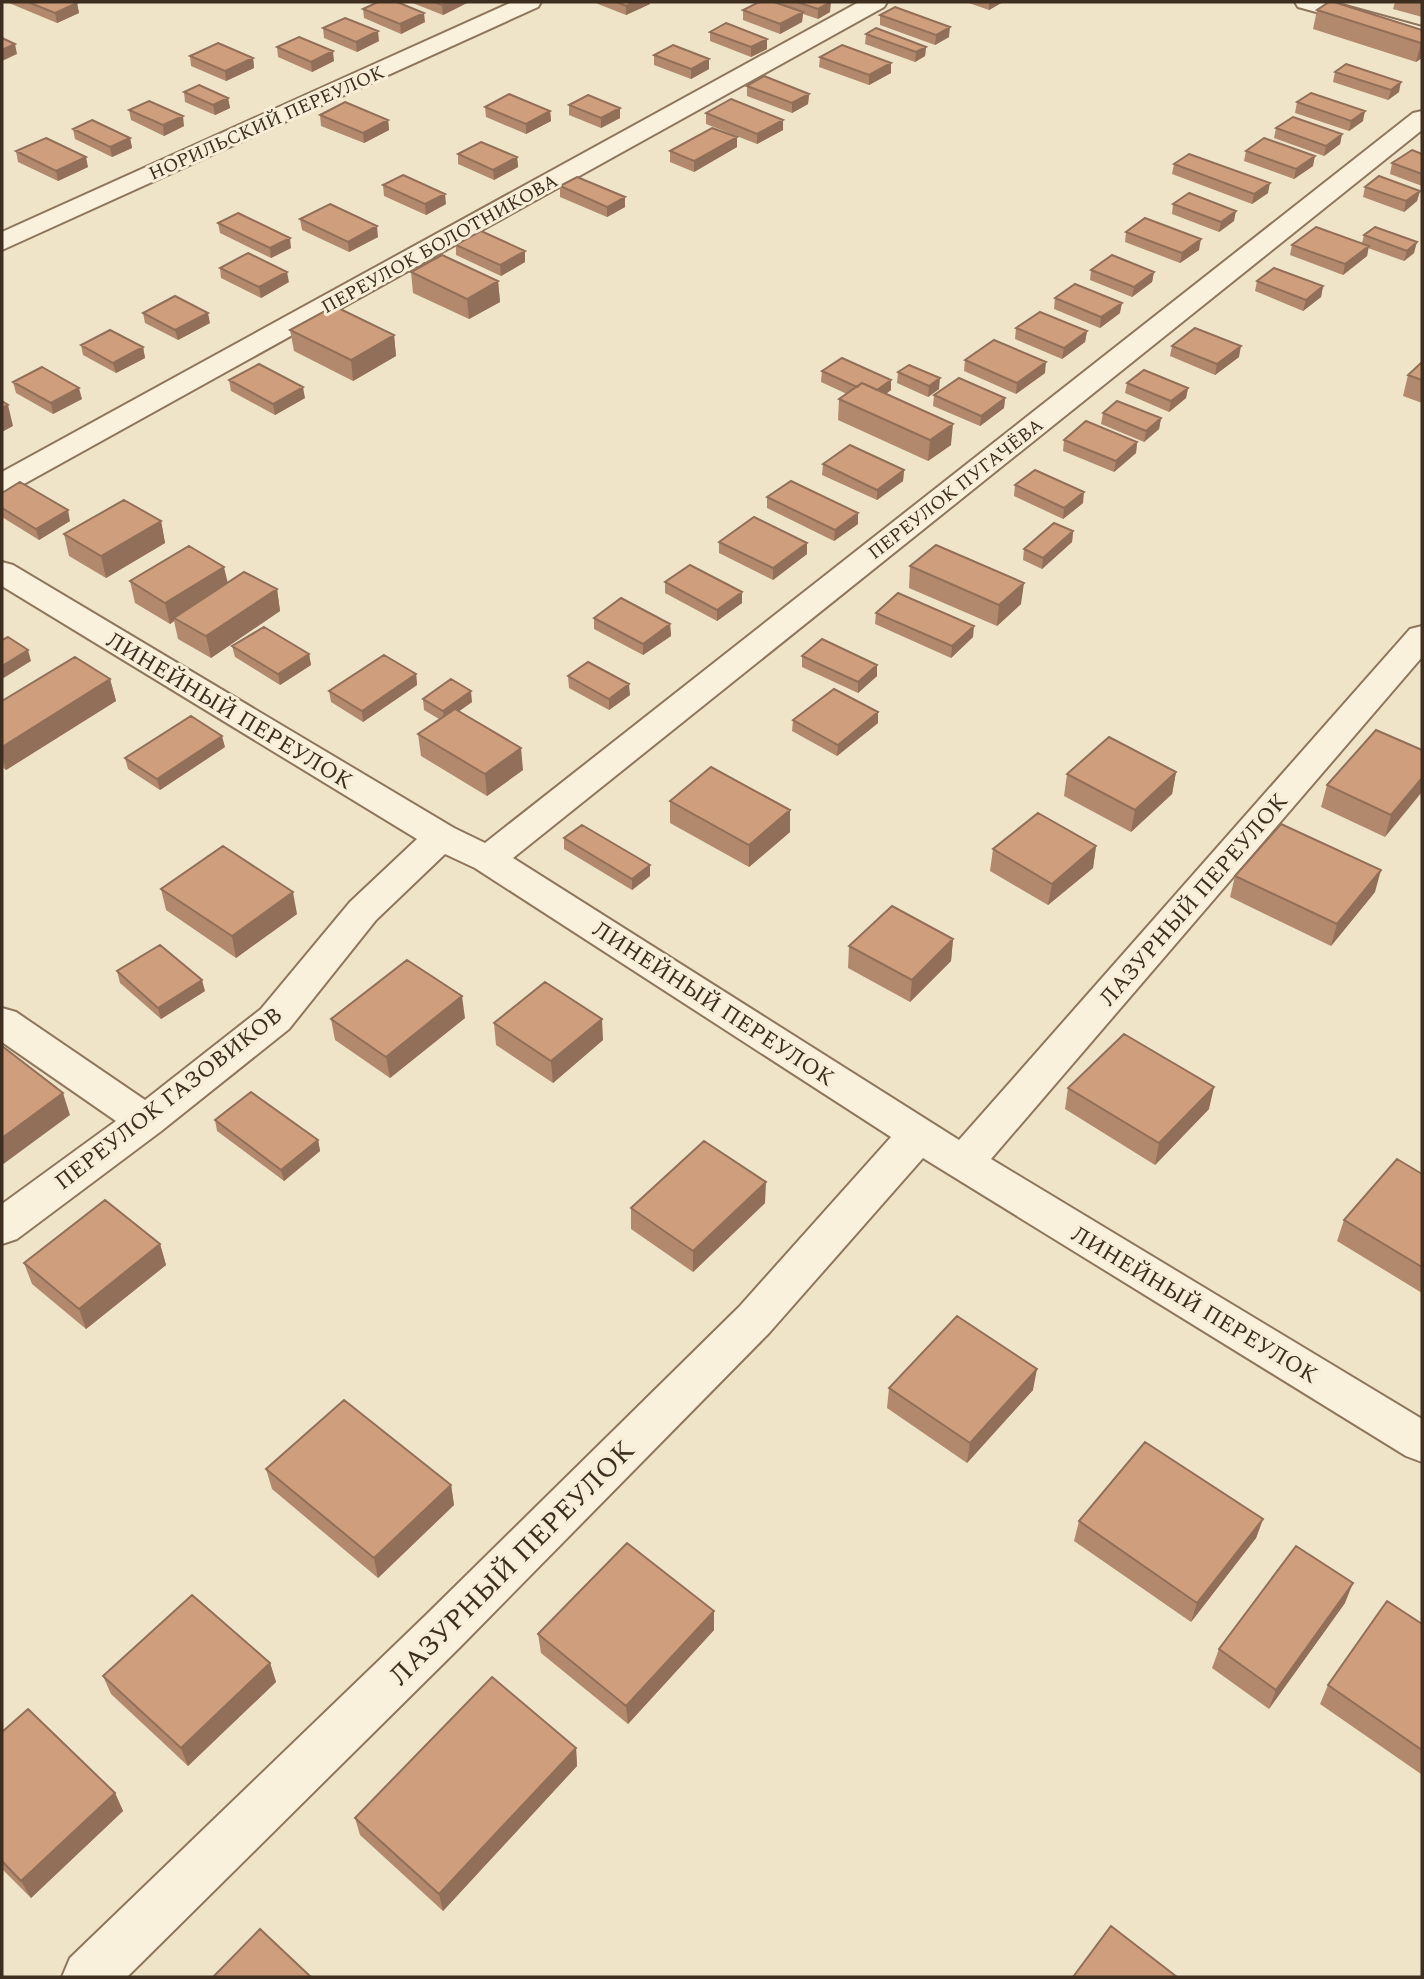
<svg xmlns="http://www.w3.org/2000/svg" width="1424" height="1979" viewBox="0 0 1424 1979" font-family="Spectral,serif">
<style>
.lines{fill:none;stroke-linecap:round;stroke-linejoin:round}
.minor-casing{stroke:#8d765c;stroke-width:4}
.minor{fill:#faf1dc;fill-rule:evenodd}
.wall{fill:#b2896c}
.shaded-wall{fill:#916f58}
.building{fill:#cf9f7d;stroke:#916f58;stroke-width:2}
.labels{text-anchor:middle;stroke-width:6;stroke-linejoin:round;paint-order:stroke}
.far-street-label{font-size:19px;fill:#3d2e20;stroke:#f7eed8}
.street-label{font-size:23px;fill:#3d2e20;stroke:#f7eed8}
.near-street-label{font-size:28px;fill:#3d2e20;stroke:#f7eed8}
</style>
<rect width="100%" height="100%" fill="#f0e4c8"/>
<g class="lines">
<!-- minor casing -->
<g class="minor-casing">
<path id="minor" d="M512 2H541L538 7 2 250V232Z
M859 2H887L884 7 13 490 2 493V472Z
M1295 2H1331L1422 27V41L1298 7Z
M1422 111V130L513 858 959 1140 1410 629 1422 626V657L991 1159 1422 1419V1462L1406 1456 923 1158 769 1333 460 1647 127 1977H62L70 1958 426 1615 739 1307 891 1137 475 868 445 854 376 920 289 1029 160 1132 17 1239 2 1244V1204L116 1121 2 1042V1008L16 1012 145 1100 261 1009 350 902 417 839 2 586V562L13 565 454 828 485 843 1413 113Z"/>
</g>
<!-- minor -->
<use href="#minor" class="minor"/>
</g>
<!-- wall -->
<path class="wall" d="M9 2H74L77 3 79 13 57 23 9 3Z
M410 2H469L443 15Z
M593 2H650V4L626 15Z
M780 2H829L830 12 818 19 803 14 802 22 780 34 743 20V10L780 4Z
M966 2H1003L989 10Z
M1395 2H1422V17L1393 9Z
M363 9 425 22 401 34 364 18Z
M1317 10 1422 30V58L1416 62 1313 29Z
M880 15 949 37 935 45 880 25Z
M323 28 379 41 357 52 324 38Z
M710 32 767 39V49L751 57 710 41Z
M866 34 926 47 925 56 915 62 865 44Z
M277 47 334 61 312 72 278 57Z
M654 55 709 59V69L691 79 654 65Z
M190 56 253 58 254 68 226 81 191 66Z
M820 57 891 63V73L869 85 819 67Z
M1335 72 1399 92 1388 100 1333 82Z
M747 86 809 94 808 104 792 113 747 96Z
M184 92 228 98 230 108 215 115 185 102Z
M1297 102 1363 121 1349 131 1295 113Z
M569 105 620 108V118L601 128 569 115Z
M485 107 550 111 551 121 526 134 486 117Z
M129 110 184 126 164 136 131 120Z
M706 113 783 130 757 144 706 124Z
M320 115 388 120 389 130 364 143 321 126Z
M1276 128 1342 134 1340 144 1324 156 1274 138Z
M73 129 130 138 132 148 112 157 75 139Z
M737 147 694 172 670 162V151Z
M16 151 88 167 58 181 18 162Z
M1246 151 1313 166 1294 179 1244 161Z
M458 154 517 157 518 167 494 180 458 164Z
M1422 154V186L1390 174 1392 163Z
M1174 164 1268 193 1252 204 1172 174Z
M383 185 446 204 426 215 384 196Z
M560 186 625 197V207L607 217 560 197Z
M1365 187 1420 191 1417 201 1404 212 1363 197Z
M1173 204 1234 221 1219 232 1172 214Z
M300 219 378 237 349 252 302 230Z
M218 223 291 248 271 258 220 233Z
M1126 232 1199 250 1180 263 1125 242Z
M1364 235 1414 253 1404 261 1368 248 1367 256 1343 275 1290 255 1292 245 1362 243Z
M456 245 525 251V262L501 276 456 255Z
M220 268 289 282 261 298 221 278Z
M1091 270 1154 272 1152 282 1132 297 1090 280Z
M411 272 498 281 500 302 469 319 413 293Z
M1257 281 1323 286 1321 297 1303 311 1255 291Z
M1055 298 1120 313 1100 328 1054 309Z
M143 313 210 323 178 340 145 323Z
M1016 328 1087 331 1085 342 1062 359 1015 339Z
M290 330 394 335 396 356 353 381 294 351Z
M81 345 143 347 145 358 116 373 83 355Z
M1172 346 1239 357 1215 375 1170 356Z
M965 360 1045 373 1016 394 964 371Z
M1422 362V403L1403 396 1408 375Z
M822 371 891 390 886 394 951 445 928 461 838 420 839 399 847 394 821 382Z
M898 372 939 389 928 397 897 383Z
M229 380 305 398 275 415 231 391Z
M13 382 82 399 53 414 16 393Z
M1127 383 1188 388 1186 398 1169 412 1125 393Z
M934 395 1005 398 1004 408 980 426 933 406Z
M1103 413 1161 418 1159 429 1144 442 1101 424Z
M1064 440 1137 442 1136 453 1114 472 1063 451Z
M823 464 904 470 903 481 877 500 822 475Z
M1015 485 1083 503 1063 519 1014 496Z
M2 493 70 521 39 540 2 517Z
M767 497 858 513V524L834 541 767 508Z
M161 521 165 543 106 578 69 556 64 534Z
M1073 531 1072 542 1042 569 1023 560 1024 549Z
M719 542 807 554 773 580 719 553Z
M910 566 1021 604 997 626 909 588Z
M130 581 227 582 277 589 280 611 211 658 178 639 174 621 170 624 135 603Z
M665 582 742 603 717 621 665 593Z
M876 613 973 637 951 658 875 624Z
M594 618 670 624 671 636 643 655 594 629Z
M232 646 309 654 311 665 280 685 235 657Z
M802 656 877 676 858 693 802 667Z
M416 674 417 685 363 722 331 702 329 691Z
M568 676 630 695 609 710 569 688Z
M110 679 116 701 6 770 2 767V701Z
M423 699 472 702 459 711 523 770 487 796 421 756 418 734 439 719 424 710Z
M878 712V723L837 756 792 731 793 720Z
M225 747 160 790 128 769 125 758Z
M1422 750 1385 837 1321 807 1327 785Z
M1176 772 1172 794 1131 832 1064 796 1067 774Z
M670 801 790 810V832L749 867 670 823Z
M564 838 650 865V876L632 890 564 849Z
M1096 846 1093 868 1048 905 990 871 993 849Z
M1235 876 1375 892 1331 946 1230 897Z
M161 889 297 914 236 958 166 910Z
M953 939 951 961 910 1002 848 968 849 946Z
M117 971 205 991 161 1019 120 983Z
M465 1018 390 1078 335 1040 331 1019Z
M494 1023 603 1040 553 1083 496 1045Z
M1068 1088 1209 1109 1155 1165 1065 1109Z
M215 1120 318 1140 320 1151 284 1181 217 1131Z
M1422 1174V1293L1337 1241 1344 1220Z
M765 1203 693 1272 631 1229V1208Z
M160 1244 166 1265 86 1329 32 1284 24 1263Z
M889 1388 1033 1390 967 1463 887 1408Z
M266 1469 451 1485 454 1505 378 1578 272 1489Z
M1263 1519 1256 1538 1191 1622 1074 1541 1079 1521Z
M1345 1603 1269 1709 1212 1668 1219 1649Z
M1422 1624V1772L1421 1774 1320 1704 1328 1685Z
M714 1630 628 1724 541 1653 538 1634Z
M270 1663 276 1682 188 1766 111 1694 103 1676Z
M2 1732 115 1793 123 1811 31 1898 2 1869Z
M576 1748 577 1766 443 1911 360 1835 355 1818Z"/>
<!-- shaded-wall -->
<path class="shaded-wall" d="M449 2H469L443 15 442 5Z
M634 2H650V4L626 15V6Z
M831 2 830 12 818 19V9Z
M989 2H1003L989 10Z
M77 3 79 13 57 23 55 13Z
M803 12 802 22 780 34V24Z
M424 13 425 22 401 34 400 24Z
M950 27 949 37 935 45 936 35Z
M378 31 379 41 357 52 356 42Z
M767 39V49L751 57V47Z
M1422 42V58L1416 62 1421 43Z
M15 44 17 54 2 61V50Z
M926 47 925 56 915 62 916 52Z
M333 51 334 61 312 72 311 62Z
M253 58 254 68 226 81 225 71Z
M709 59V69L691 79V69Z
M891 63V73L869 85V75Z
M1401 82 1399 92 1388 100 1391 90Z
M809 94 808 104 792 113V103Z
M228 98 230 108 215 115 213 105Z
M620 108V118L601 128V118Z
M550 111 551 121 526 134V124Z
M1365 111 1363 121 1349 131 1351 121Z
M183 116 184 126 164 136 163 125Z
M388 120 389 130 364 143 363 133Z
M783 120V130L757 144V134Z
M1342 134 1340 144 1324 156 1326 146Z
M737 137V147L694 172V161Z
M130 138 132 148 112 157 110 147Z
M1315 156 1313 166 1294 179 1296 169Z
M86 157 88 167 58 181 56 171Z
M517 157 518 167 494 180 493 170Z
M1270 183 1268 193 1252 204 1254 194Z
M1420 191 1417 201 1404 212 1406 201Z
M445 194 446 204 426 215 425 204Z
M625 197V207L607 217V207Z
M1236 211 1234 221 1219 232 1221 222Z
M377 226 378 237 349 252 348 242Z
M290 238 291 248 271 258 270 248Z
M1201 239 1199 250 1180 263 1182 253Z
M1417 242 1414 253 1404 261 1407 251Z
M1369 246 1367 256 1343 275 1345 264Z
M525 251V262L501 276 500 265Z
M287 272 289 282 261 298 259 287Z
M1154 272 1152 282 1132 297 1134 287Z
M498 281 500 302 469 319 467 299Z
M1323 286 1321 297 1303 311 1306 300Z
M1122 303 1120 313 1100 328 1101 317Z
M208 313 210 323 178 340 175 330Z
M1087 331 1085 342 1062 359 1064 348Z
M394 335 396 356 353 381 351 360Z
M1241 346 1239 357 1215 375 1217 364Z
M143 347 145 358 116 373 113 363Z
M1046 362 1045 373 1016 394 1017 383Z
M940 378 939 389 928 397 929 386Z
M891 380V390L871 404V394Z
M303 387 305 398 275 415 273 404Z
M79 388 82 399 53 414 51 403Z
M1188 388 1186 398 1169 412 1171 401Z
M1005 398 1004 408 980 426 981 416Z
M8 405 13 426 2 432V408Z
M1161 418 1159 429 1144 442 1146 431Z
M953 424 951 445 928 461 930 440Z
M1137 442 1136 453 1114 472 1116 461Z
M904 470 903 481 877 500V490Z
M1084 492 1083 503 1063 519 1064 508Z
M68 510 70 521 39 540 36 529Z
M858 513V524L834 541 835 530Z
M161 521 165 543 106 578 101 556Z
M1073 531 1072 542 1042 569 1043 558Z
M807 543V554L773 580V568Z
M224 567 229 588 174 618V621L170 624 165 603Z
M1024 583 1021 604 997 626 999 605Z
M277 589 280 611 211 658 206 636Z
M742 592V603L717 621V610Z
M670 624 671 636 643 655V644Z
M974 626 973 637 951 658 952 646Z
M28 650 31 661 2 679V666Z
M309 654 311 665 280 685 278 674Z
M877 665V676L858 693V682Z
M416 674 417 685 363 722 362 711Z
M110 679 116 701 6 770 2 755V747Z
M629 684 630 695 609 710V699Z
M471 691 472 702 444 722 443 711Z
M878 712V723L837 756 838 745Z
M222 736 225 747 160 790 157 779Z
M521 748 523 770 487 796 485 774Z
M1176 772 1172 794 1131 832 1135 810Z
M1422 778V792L1385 837 1391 815Z
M790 810V832L749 867V845Z
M1096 846 1093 868 1048 905 1052 884Z
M650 865V876L632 890V879Z
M1381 870 1375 892 1331 946 1337 924Z
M293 892 297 914 236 958 232 936Z
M953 939 951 961 910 1002 912 980Z
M202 980 205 991 161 1019 158 1008Z
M462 996 465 1018 390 1078 386 1057Z
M602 1019 603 1040 553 1083 551 1061Z
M1214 1087 1209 1109 1155 1165 1159 1143Z
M63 1093 70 1115 2 1165V1138Z
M318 1140 320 1151 284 1181 281 1170Z
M766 1182 765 1203 693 1272V1251Z
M160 1244 166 1265 86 1329 79 1309Z
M1037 1369 1033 1390 967 1463 970 1443Z
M451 1485 454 1505 378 1578 374 1558Z
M1263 1519 1256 1538 1191 1622 1197 1603Z
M1353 1583 1345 1603 1269 1709 1276 1690Z
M714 1611V1630L628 1724 626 1706Z
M270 1663 276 1682 188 1766 181 1748Z
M576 1748 577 1766 443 1911 439 1894Z
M115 1793 123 1811 31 1898 21 1881Z"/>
<!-- building -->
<path class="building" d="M28 2H74L77 3 55 13Z
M378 2H397L424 13 400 24 363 9Z
M434 2H449L442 5Z
M617 2H634L626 6Z
M759 2H774L803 12 780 24 743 10Z
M797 2H831L818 9Z
M1329 2H1334L1422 30V42L1421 43 1317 10Z
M895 7 950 27 936 35 880 15Z
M345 18 378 31 356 42 323 28Z
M726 23 767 39 751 47 710 32Z
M876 28 926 47 916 52 866 34Z
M299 37 333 51 311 62 277 47Z
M2 38 15 44 2 50Z
M218 43 253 58 225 71 190 56Z
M673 45 709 59 691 69 654 55Z
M842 45 891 63 869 75 820 57Z
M1346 64 1401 82 1391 90 1335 72Z
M764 76 809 94 792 103 747 86Z
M199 85 228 98 213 105 184 92Z
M1311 93 1365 111 1351 121 1297 102Z
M509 94 550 111 526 124 485 107Z
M588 95 620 108 601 118 569 105Z
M731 99 783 120 757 134 706 113Z
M149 101 183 116 163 125 129 110Z
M345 102 388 120 363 133 320 115Z
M1293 117 1342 134 1326 146 1276 128Z
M92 120 130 138 110 147 73 129Z
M712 128 737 137 694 161 670 151Z
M46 138 86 157 56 171 16 151Z
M1264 138 1315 156 1296 169 1246 151Z
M481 142 517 157 493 170 458 154Z
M1412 150 1422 154V174L1392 163Z
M1189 154 1270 183 1254 194 1174 164Z
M403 175 445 194 425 204 383 185Z
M1379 176 1420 191 1406 201 1365 187Z
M577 177 625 197 607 207 560 186Z
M1189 193 1236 211 1221 222 1173 204Z
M330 204 377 226 348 242 300 219Z
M238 213 290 238 270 248 218 223Z
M1145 218 1201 239 1182 253 1126 232Z
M1316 227 1369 246 1345 264 1292 245Z
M1375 227 1417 242 1407 251 1364 235Z
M481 231 525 251 500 265 456 245Z
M248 253 287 272 259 287 220 268Z
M442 255 498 281 467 299 411 272Z
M1112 255 1154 272 1134 287 1091 270Z
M1274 268 1323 286 1306 300 1257 281Z
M1075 284 1122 303 1101 317 1055 298Z
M175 296 208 313 175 330 143 313Z
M334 306 394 335 351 360 290 330Z
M1040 312 1087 331 1064 348 1016 328Z
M1195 328 1241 346 1217 364 1172 346Z
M110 330 143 347 113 363 81 345Z
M994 340 1046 362 1017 383 965 360Z
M842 358 891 380 877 390 862 383 857 387 822 371Z
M1422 362V380L1408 375Z
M259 364 303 387 273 404 229 380Z
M909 365 940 378 929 386 898 372Z
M42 367 79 388 51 403 13 382Z
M1144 370 1188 388 1171 401 1127 383Z
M959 378 1005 398 981 416 934 395Z
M862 383 953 424 930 440 839 399Z
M2 401 8 405 2 408Z
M1117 401 1161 418 1146 431 1103 413Z
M1086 421 1137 442 1116 461 1064 440Z
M850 445 904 470 877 490 823 464Z
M1035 470 1084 492 1064 508 1015 485Z
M791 481 858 513 835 530 767 497Z
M20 482 68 510 36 529 2 508V493Z
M124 500 161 521 101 556 64 534Z
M754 517 807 543 773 568 719 542Z
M1054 523 1073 531 1043 558 1024 549Z
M936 545 1024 583 999 605 910 566Z
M189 546 224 567 165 603 130 581Z
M690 565 742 592 717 610 665 582Z
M244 572 277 589 206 636 174 618Z
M898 593 974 626 952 646 876 613Z
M621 598 670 624 643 644 594 618Z
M264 627 309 654 278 674 232 646Z
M8 637 28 650 2 666V640Z
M822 639 877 665 858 682 802 656Z
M384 655 416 674 362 711 329 691Z
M75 657 110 679 2 747V701Z
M588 662 629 684 609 699 568 676Z
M451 679 471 691 443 711 423 699Z
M834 689 878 712 838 745 793 720Z
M455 709 521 748 485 774 418 734Z
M191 716 222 736 157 779 125 758Z
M1376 730 1422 750V778L1391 815 1327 785Z
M1109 737 1176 772 1135 810 1067 774Z
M711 767 790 810 749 845 670 801Z
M1038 813 1096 846 1052 884 993 849Z
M1281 824 1381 870 1337 924 1235 876Z
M582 825 650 865 632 879 564 838Z
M223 846 293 892 232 936 161 889Z
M892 906 953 939 912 980 849 946Z
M160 945 202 980 158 1008 117 971Z
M407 960 462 996 386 1057 331 1019Z
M545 982 602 1019 551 1061 494 1023Z
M1124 1034 1214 1087 1159 1143 1068 1088Z
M2 1046 63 1093 2 1138Z
M251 1092 318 1140 281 1170 215 1120Z
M704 1141 766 1182 693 1251 631 1208Z
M1397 1159 1422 1174V1267L1344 1220Z
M105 1200 160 1244 79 1309 24 1263Z
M957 1316 1037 1369 970 1443 889 1388Z
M344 1400 451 1485 374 1558 266 1469Z
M1145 1442 1263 1519 1197 1603 1079 1521Z
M627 1543 714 1611 626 1706 538 1634Z
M1296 1546 1353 1583 1276 1690 1219 1649Z
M192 1595 270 1663 181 1748 103 1676Z
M1387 1601 1422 1624V1750L1328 1685Z
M492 1677 576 1748 439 1894 355 1818Z
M28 1709 115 1793 21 1881 2 1861V1732Z
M1111 1926 1177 1977H1073Z
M260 1929 311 1977H213Z"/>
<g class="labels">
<!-- far-street labels -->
<g class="far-street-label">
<text transform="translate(266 122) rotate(-24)" y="7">НОРИЛЬСКИЙ ПЕРЕУЛОК</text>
<text transform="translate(439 243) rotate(-29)" y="7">ПЕРЕУЛОК БОЛОТНИКОВА</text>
<text transform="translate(955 488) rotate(-38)" y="7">ПЕРЕУЛОК ПУГАЧЁВА</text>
</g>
<!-- street labels -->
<g class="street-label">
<text transform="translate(230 710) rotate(31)" y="8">ЛИНЕЙНЫЙ ПЕРЕУЛОК</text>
<text transform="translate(1193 899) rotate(-49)" y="8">ЛАЗУРНЫЙ ПЕРЕУЛОК</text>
<text transform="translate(714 1003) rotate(33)" y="8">ЛИНЕЙНЫЙ ПЕРЕУЛОК</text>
<text transform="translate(168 1098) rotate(-38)" y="8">ПЕРЕУЛОК ГАЗОВИКОВ</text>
<text transform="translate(1195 1304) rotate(31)" y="8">ЛИНЕЙНЫЙ ПЕРЕУЛОК</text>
</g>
<!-- near-street labels -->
<g class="near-street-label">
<text transform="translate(511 1562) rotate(-45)" y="10">ЛАЗУРНЫЙ ПЕРЕУЛОК</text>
</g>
</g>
<!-- border -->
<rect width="1424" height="1979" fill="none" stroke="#3d2e20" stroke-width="7"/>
</svg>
